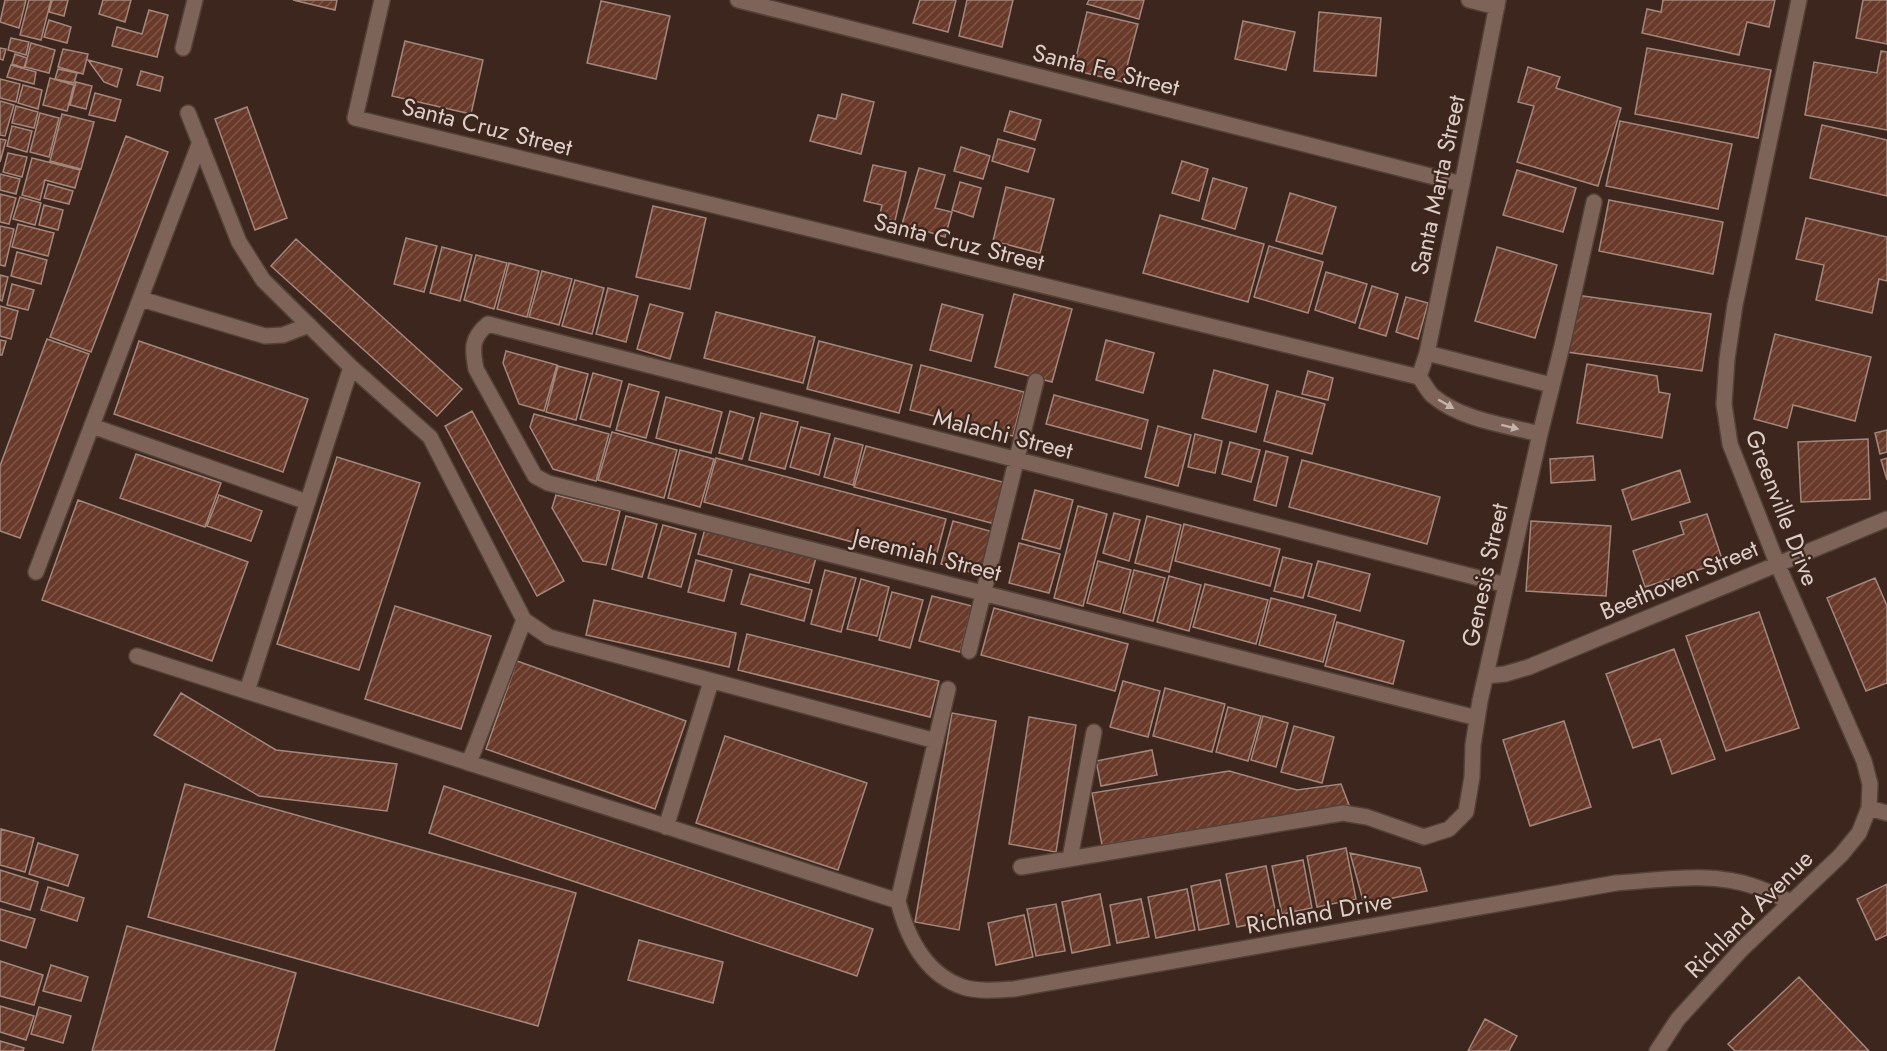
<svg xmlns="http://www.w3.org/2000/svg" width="1887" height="1051" viewBox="0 0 1887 1051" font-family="Jost,sans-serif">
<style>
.building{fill:url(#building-hatch);stroke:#a3877c;stroke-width:1.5}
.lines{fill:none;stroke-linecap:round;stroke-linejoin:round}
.minor-casing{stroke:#534138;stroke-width:18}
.minor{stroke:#7e6358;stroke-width:15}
.oneway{fill:#c5b3ac}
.labels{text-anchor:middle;stroke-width:4.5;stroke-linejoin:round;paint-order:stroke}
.street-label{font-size:24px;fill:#ddcec8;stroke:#3d261d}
</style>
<defs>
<pattern id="building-hatch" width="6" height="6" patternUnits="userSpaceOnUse" patternTransform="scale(1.5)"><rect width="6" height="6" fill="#693a29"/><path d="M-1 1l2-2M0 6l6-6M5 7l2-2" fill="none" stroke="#7e5547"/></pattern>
</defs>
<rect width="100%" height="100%" fill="#3d261d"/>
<!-- building -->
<path class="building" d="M5 0H26L19 28 0 22Z
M29 0H51L41 40 20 35Z
M52 0H68L64 16 49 12Z
M103 0H131L125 22 99 14Z
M293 0H337L335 10Z
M920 0H956L948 32 913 23Z
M967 0H1013L1002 47 959 36Z
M1089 0H1144L1139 19 1087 4Z
M1662 0H1775L1769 27 1747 22 1739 55 1642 33 1647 9 1661 12 1663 0Z
M1863 0H1887V44L1856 38Z
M601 1 670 16 656 79 587 63Z
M149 10 168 15 157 57 112 46 117 27 142 34Z
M1087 12 1138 24 1123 82 1073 70Z
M1319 12 1381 18 1376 76 1314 71Z
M49 20 71 27 67 43 44 37Z
M1243 21 1295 32 1286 70 1235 59Z
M11 38 29 42 26 55 8 50Z
M405 41 483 60 471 114 392 96Z
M31 43 55 50 49 73 25 67Z
M0 48 6 49 3 60 0 59Z
M1647 48 1771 70 1758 138 1635 114Z
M63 49 88 54 83 74 58 67Z
M1881 51 1887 52V130L1805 115 1814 62 1877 73Z
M15 54 27 58 24 68 12 64Z
M88 60 122 69 117 87 104 82Z
M11 65 36 72 34 84 7 77Z
M1528 67 1560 77 1556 88 1621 108 1598 186 1517 162 1534 106 1518 102Z
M58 69 77 73 74 83 55 79Z
M141 71 163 77 160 91 137 85Z
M50 78 74 85 67 111 43 105Z
M0 79 20 84 16 102 0 98Z
M76 82 92 86 86 109 70 105Z
M23 85 42 90 38 109 18 103Z
M95 93 121 100 115 121 89 115Z
M842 94 874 102 861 154 810 141 818 115 836 119Z
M0 101 14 105 5 136 0 135Z
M16 106 38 112 34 128 12 123Z
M247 107 287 218 255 230 215 119Z
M1010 111 1041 120 1035 140 1004 131Z
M40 113 59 118 49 157 30 152Z
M62 114 94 122 81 169 50 161Z
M1620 121 1732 144 1718 209 1606 186Z
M1822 125 1887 140V196L1810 178Z
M12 126 32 131 27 152 7 146Z
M126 136 168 152 91 352 50 337Z
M0 139 6 140 0 162Z
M998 139 1035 149 1028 172 992 161Z
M961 147 990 156 983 179 954 171Z
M8 153 27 157 22 177 3 172Z
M32 158 80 170 75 188 45 180 40 200 22 195Z
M1182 161 1208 169 1199 201 1172 193Z
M873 165 906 172 895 221 879 218 882 205 864 201Z
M919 168 945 175 935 208 952 212 945 237 902 224Z
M1517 170 1576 188 1563 232 1503 215Z
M0 174 20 179 16 194 0 190Z
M1213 178 1247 188 1235 229 1202 219Z
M960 182 981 188 973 217 952 210Z
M48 184 73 191 69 204 44 198Z
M1006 187 1054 199 1040 253 993 241Z
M1290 193 1336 207 1322 254 1276 241Z
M0 194 16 198 9 224 0 222Z
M20 197 41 203 35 225 13 219Z
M1609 200 1723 222 1713 274 1599 251Z
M44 205 63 210 58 230 39 225Z
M653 206 706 218 690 289 636 277Z
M1160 215 1264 244 1248 302 1143 273Z
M1806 218 1887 237V281L1879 279 1872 313 1816 300 1824 265 1796 259Z
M18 224 54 233 48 256 12 247Z
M0 226 14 229 5 266 0 265Z
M406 238 437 246 424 292 394 284Z
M296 239 462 389 437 416 271 266Z
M1269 246 1323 262 1308 313 1254 297Z
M442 247 472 255 460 301 430 293Z
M1497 247 1557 265 1535 338 1475 321Z
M17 252 47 260 41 284 11 276Z
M476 255 507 263 494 309 464 300Z
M509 263 539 271 527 317 497 309Z
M542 271 572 279 559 325 529 317Z
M1326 272 1367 284 1355 323 1315 310Z
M0 275 8 277 2 301 0 300Z
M575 280 604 288 592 334 562 326Z
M12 284 34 290 28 310 7 305Z
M1372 286 1398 294 1386 336 1359 328Z
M608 288 638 296 626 342 596 334Z
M1014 294 1072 309 1052 382 995 367Z
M1576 295 1711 314 1702 371 1567 352Z
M1406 297 1428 303 1418 339 1396 332Z
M650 304 683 313 670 359 637 349Z
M942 304 983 315 971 361 930 350Z
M0 306 18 311 11 339 0 336Z
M716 312 815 337 803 383 704 358Z
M1775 334 1871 357 1855 421 1793 405 1787 428 1754 419Z
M47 339 89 354 20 538 0 531V466Z
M0 340 6 341 2 355H0Z
M1106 340 1154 353 1143 393 1096 380Z
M139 341 308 399 283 472 114 414Z
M819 341 912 365 899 413 807 389Z
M506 351 557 365 544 411 519 404 503 363Z
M1587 364 1657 376 1659 392 1670 394 1662 438 1577 423Z
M921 365 1024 392 1013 436 910 410Z
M558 366 588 374 576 420 546 412Z
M1214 370 1268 385 1256 432 1202 418Z
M1308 371 1333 378 1328 400 1302 394Z
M593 373 622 381 610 427 580 419Z
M629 384 659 392 646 438 616 430Z
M1277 391 1325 404 1312 454 1264 441Z
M1054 395 1148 420 1141 449 1046 424Z
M666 397 722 412 711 453 656 438Z
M472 411 564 581 537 596 445 426Z
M730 411 754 418 742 459 719 453Z
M761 413 798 422 785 469 749 460Z
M534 414 609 434 596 481 553 469 530 427Z
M1158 426 1191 435 1178 486 1145 477Z
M801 427 830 434 819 475 790 467Z
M1887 430V452L1880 454 1875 433Z
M612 432 677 450 664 498 598 480Z
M1195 434 1222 441 1215 473 1188 467Z
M835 438 863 445 853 485 824 477Z
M1868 439 1870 499 1801 502 1798 442Z
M1230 442 1260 450 1251 482 1222 474Z
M866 446 1006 483 995 524 854 487Z
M680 450 714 459 700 507 668 498Z
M1266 451 1288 457 1276 506 1254 500Z
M136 454 221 483 205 527 120 498Z
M1593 456 1595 480 1551 483 1550 459Z
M337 457 420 483 359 670 277 644Z
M716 458 946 519 934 564 704 502Z
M1887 458V480L1881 460Z
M1302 460 1440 497 1427 544 1289 507Z
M1680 470 1690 502 1632 520 1622 490Z
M1035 490 1073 500 1060 549 1022 539Z
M219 495 262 511 251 541 207 526Z
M556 495 620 511 606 565 583 561 552 508Z
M78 500 248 562 212 661 42 600Z
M1078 506 1107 514 1083 606 1054 598Z
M1114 513 1140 520 1129 561 1103 553Z
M1707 514 1723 562 1645 587 1633 551 1684 534 1680 522Z
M626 516 657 524 642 577 612 569Z
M1147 516 1181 525 1169 572 1135 563Z
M953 521 997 533 985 576 941 564Z
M1531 521 1611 526 1606 596 1526 591Z
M1184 524 1280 549 1270 586 1175 561Z
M663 525 696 534 681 587 648 578Z
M705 529 816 558 809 583 698 554Z
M1019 543 1060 554 1049 593 1009 583Z
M1283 557 1312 564 1303 598 1274 591Z
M696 560 732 570 724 601 688 592Z
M1098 561 1131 570 1120 612 1087 603Z
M1318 561 1370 574 1360 611 1308 596Z
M825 570 856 578 841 632 811 624Z
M1134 570 1165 578 1153 621 1123 613Z
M750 574 812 590 804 621 741 604Z
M1169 576 1201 585 1189 631 1157 622Z
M1875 578 1887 606V683L1866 691 1827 598Z
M861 579 889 587 877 636 847 629Z
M1205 584 1268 600 1256 644 1193 627Z
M892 592 923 600 910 648 879 640Z
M932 596 972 606 960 652 919 641Z
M1271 598 1336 615 1323 662 1259 645Z
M594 600 736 633 729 667 586 635Z
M395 606 491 636 461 729 365 699Z
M994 608 1128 644 1115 691 981 655Z
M1759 612 1799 728 1726 751 1686 636Z
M1337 622 1404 641 1393 684 1325 666Z
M747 634 939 681 930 717 738 670Z
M1674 649 1715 759 1672 774 1660 739 1633 748 1606 674Z
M517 661 686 721 655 809 486 749Z
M1123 681 1160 691 1148 737 1110 727Z
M1165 688 1225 704 1212 752 1153 736Z
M181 693 276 750 397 764 387 811 259 796 154 735Z
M1228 707 1261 716 1248 761 1216 752Z
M952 713 996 721 959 930 915 922Z
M1263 716 1288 723 1276 767 1251 760Z
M1029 717 1076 725 1056 852 1009 844Z
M1564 721 1591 807 1530 826 1503 740Z
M1294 726 1334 737 1322 783 1281 772Z
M725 736 867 783 838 870 696 823Z
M1152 750 1157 775 1101 786 1096 761Z
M1229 771 1297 790 1341 784 1349 805 1102 845 1092 793Z
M185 784 576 893 538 1026 148 917Z
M444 786 873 929 857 976 429 833Z
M1 829 34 838 25 872 0 865Z
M38 843 78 855 68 886 29 874Z
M1346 848 1356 899 1317 907 1307 856Z
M1350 853 1420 868 1427 891 1364 904Z
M1303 860 1312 908 1282 914 1272 866Z
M1266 866 1277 919 1237 927 1226 874Z
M0 870 38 882 30 910 0 901Z
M1220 880 1229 924 1199 930 1191 886Z
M1887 884V935L1876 940 1857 899Z
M48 887 84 898 77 921 41 910Z
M1187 889 1195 930 1156 938 1148 897Z
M1100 894 1110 945 1072 953 1062 902Z
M1141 899 1149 937 1117 943 1110 905Z
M1056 904 1065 951 1036 956 1027 909Z
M0 909 35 919 26 948 0 940Z
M1024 915 1033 957 996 965 988 923Z
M127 926 296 973 274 1051H92Z
M639 940 723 962 713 1003 628 980Z
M0 961 43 975 34 1005 0 996Z
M51 965 88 977 81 1001 43 991Z
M1799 977 1869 1051H1735L1728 1044Z
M0 1006 34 1016 26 1040 0 1032Z
M39 1007 71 1016 63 1043 31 1034Z
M1485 1019 1517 1036 1509 1051H1468Z
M0 1041 24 1048 23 1051H0Z"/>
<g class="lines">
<!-- minor casing -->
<g class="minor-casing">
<path id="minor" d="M382 0 355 118 1419 377C1424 383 1428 392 1433 396 1462 420 1505 425 1540 434
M738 0 1462 184
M1469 0 1497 7
M183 48 195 0
M188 113 239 242 263 280 351 367 430 437 524 620 549 637 936 741
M141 299 265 336 283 335 309 325
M1427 353 1551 385
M1419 377 1427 353 1462 184 1498 0
M92 426 307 502
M36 572 200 142
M969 651 1036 381
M137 656 898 901
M1486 676 1505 674 1529 667 1887 519
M948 689 898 901C907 937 925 974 963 987 979 992 998 990 1014 989L1616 883C1662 880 1712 871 1756 887 1768 891 1779 897 1791 902
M247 691 351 367
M1477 718 548 483 535 476 476 369C472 349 471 338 488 324L1506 585
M469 763 524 620
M1869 808 1887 813
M666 827 711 682
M1070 858 1094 732
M1021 867 1343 813 1367 817 1424 837 1449 829 1466 812 1472 777 1473 745 1480 701 1540 434 1562 346 1594 202
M1657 1051 1678 1019 1742 949 1841 855 1859 833 1869 808 1870 784 1864 761 1777 563 1730 444 1724 404 1727 359 1735 305 1799 0"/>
</g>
<!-- minor -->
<use href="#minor" class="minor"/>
</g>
<!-- one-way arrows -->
<defs><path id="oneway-solid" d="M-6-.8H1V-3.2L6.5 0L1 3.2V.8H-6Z" transform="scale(1.5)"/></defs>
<g class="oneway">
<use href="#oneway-solid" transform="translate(1446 404) rotate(30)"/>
<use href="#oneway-solid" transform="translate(1510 427) rotate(14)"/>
</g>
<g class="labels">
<!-- street labels -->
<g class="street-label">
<text transform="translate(1106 70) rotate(14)" y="8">Santa Fe Street</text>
<text transform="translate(487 127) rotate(14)" y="8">Santa Cruz Street</text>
<text transform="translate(1438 185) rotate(-78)" y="8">Santa Marta Street</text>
<text transform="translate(959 242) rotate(14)" y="8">Santa Cruz Street</text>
<text transform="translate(1003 434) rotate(14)" y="8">Malachi Street</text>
<text transform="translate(1782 508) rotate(69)" y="8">Greenville Drive</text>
<text transform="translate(927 555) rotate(14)" y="8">Jeremiah Street</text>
<text transform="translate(1485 575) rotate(-78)" y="8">Genesis Street</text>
<text transform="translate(1679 580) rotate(-23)" y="8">Beethoven Street</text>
<text transform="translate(1319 913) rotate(-10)" y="8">Richland Drive</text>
<text transform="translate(1749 914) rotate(-45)" y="8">Richland Avenue</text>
</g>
</g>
</svg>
